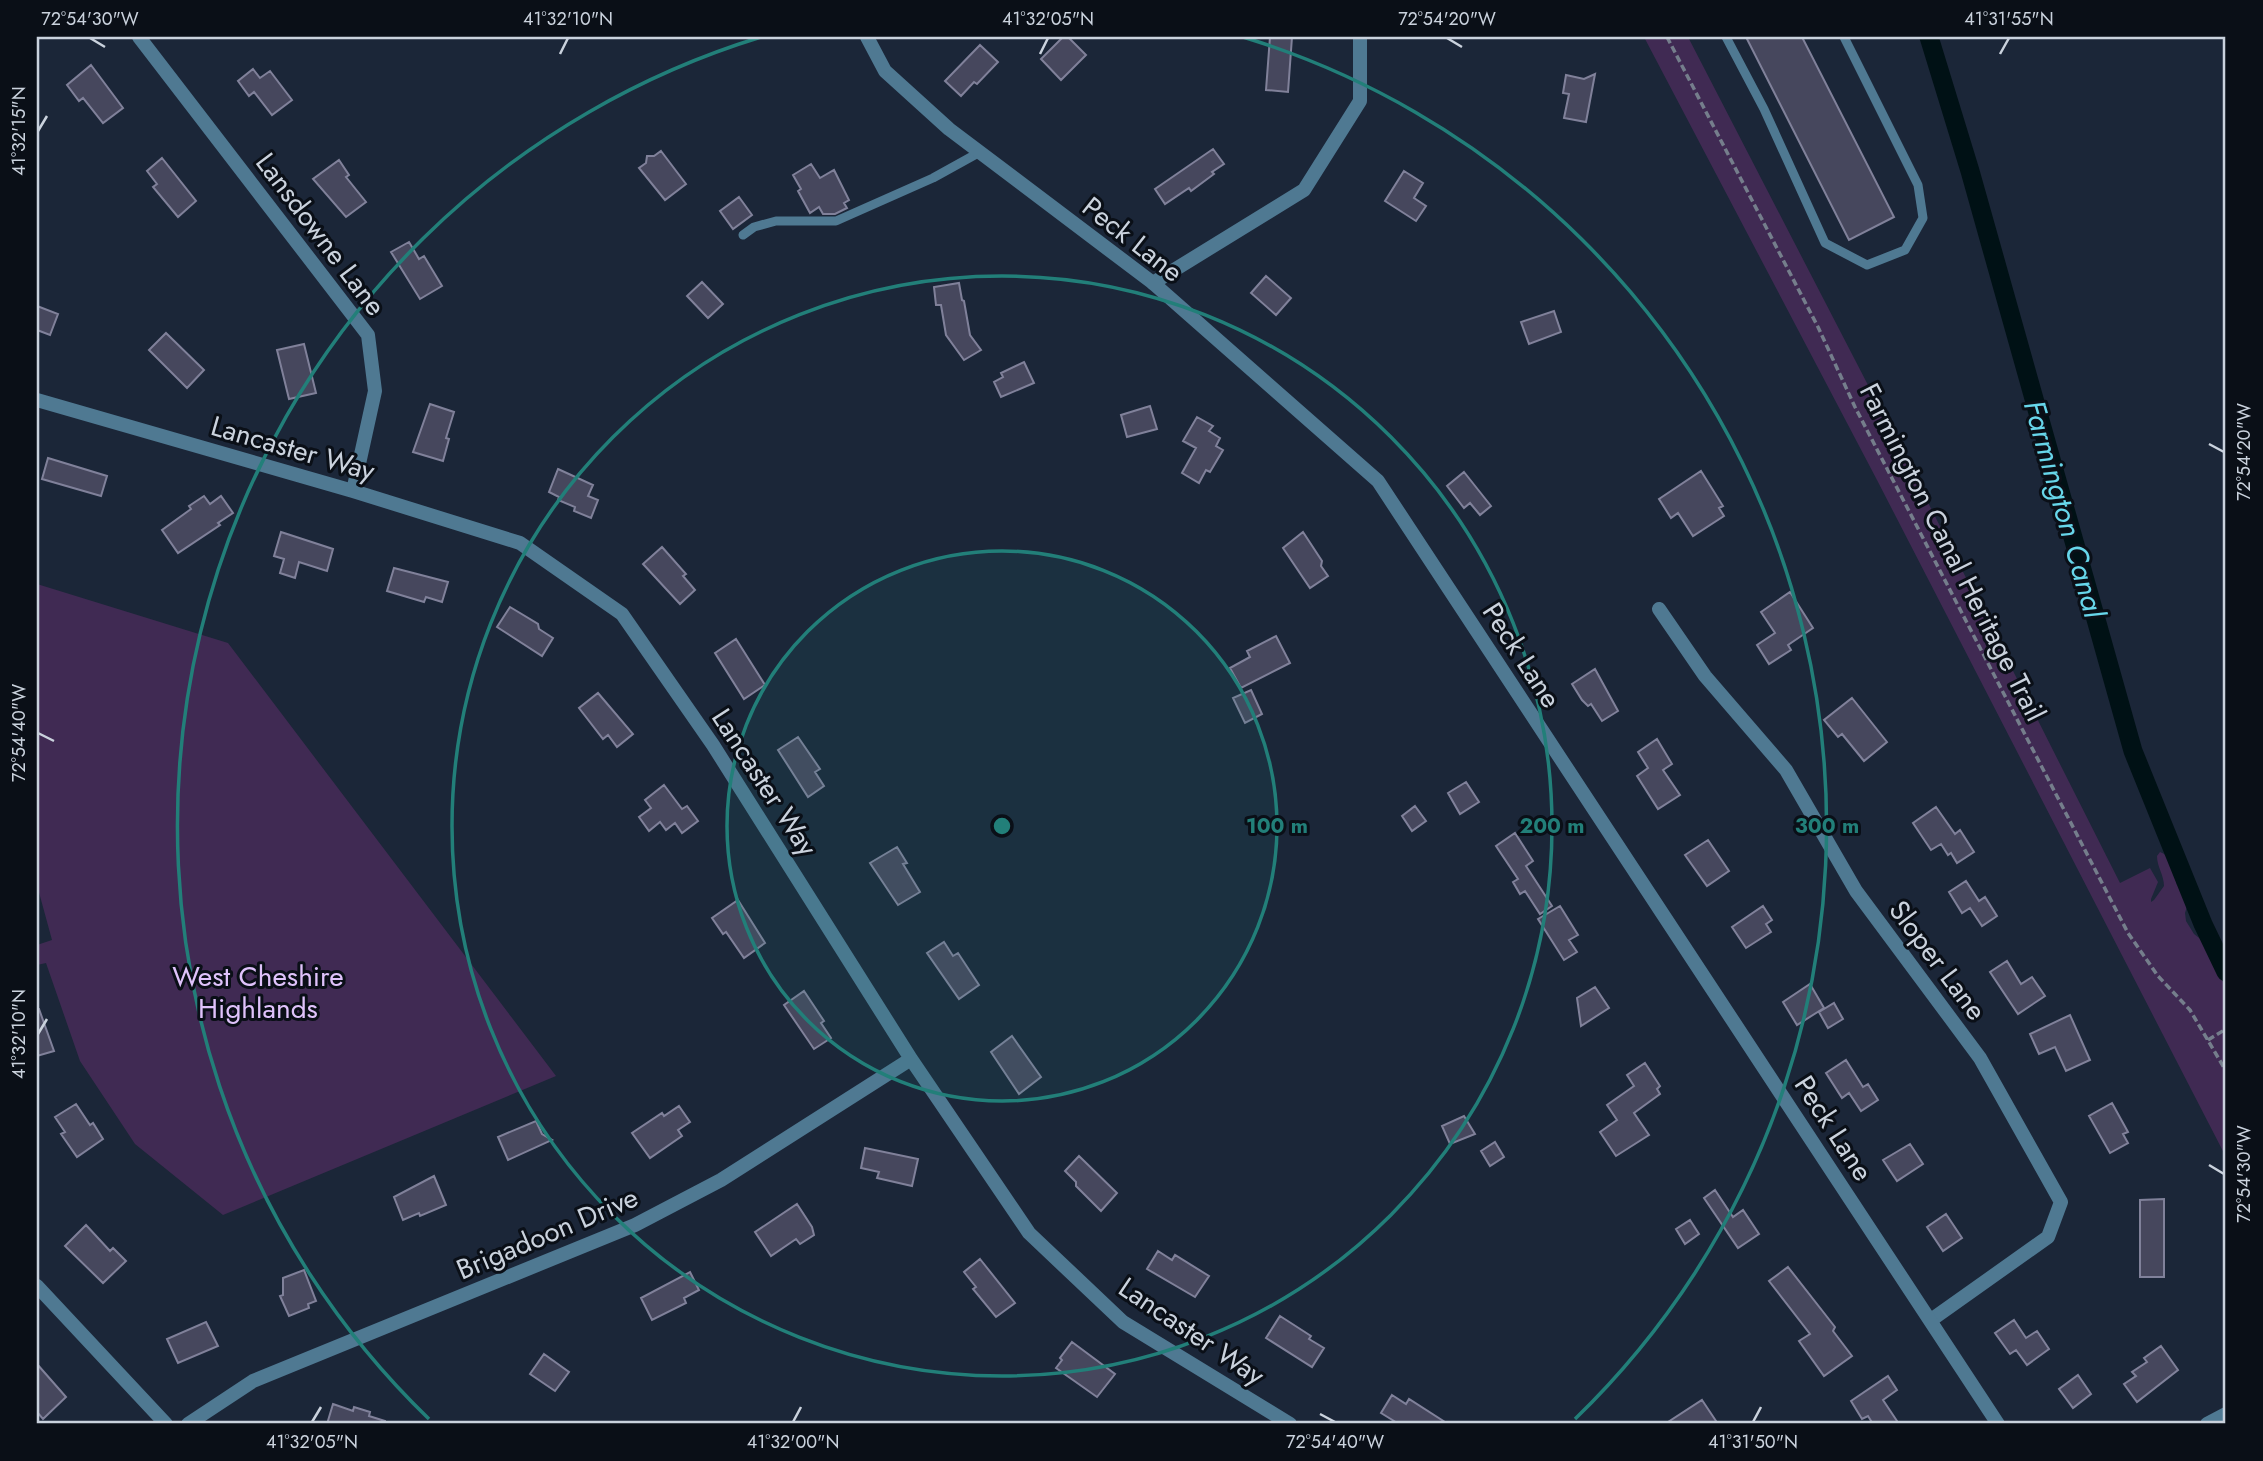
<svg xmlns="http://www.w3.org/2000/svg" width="2263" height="1461" viewBox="0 0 2263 1461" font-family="Jost,sans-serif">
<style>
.green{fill:#402a53}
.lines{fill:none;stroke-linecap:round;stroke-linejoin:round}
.canal{stroke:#001115;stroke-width:19}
.building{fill:#46475d;stroke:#80819a;stroke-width:2}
.path{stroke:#757e8c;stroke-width:3.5;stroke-dasharray:7 3.5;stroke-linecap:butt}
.service{stroke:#4f7992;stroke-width:9}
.minor{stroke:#4f7992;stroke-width:14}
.tertiary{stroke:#4f7992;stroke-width:14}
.ticks{fill:none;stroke:#cad2dd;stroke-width:2.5}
.ring{fill:none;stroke:#227f79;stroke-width:3.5}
.labels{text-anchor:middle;stroke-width:6;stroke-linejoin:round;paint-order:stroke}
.street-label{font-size:28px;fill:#cad2dd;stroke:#0a0f17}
.park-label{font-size:28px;fill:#dfc2fb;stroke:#0a0f17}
.water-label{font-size:30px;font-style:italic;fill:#67d6ea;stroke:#0a0f17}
.centre{fill:#227f79;stroke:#0a0f17;stroke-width:3.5}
.ring-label{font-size:21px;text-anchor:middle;font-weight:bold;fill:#227f79;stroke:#0a0f17;stroke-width:6;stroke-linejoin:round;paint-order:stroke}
.neatline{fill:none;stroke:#cad2dd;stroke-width:2.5}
.ticks-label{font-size:18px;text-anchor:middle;fill:#cad2dd}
</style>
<rect width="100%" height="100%" fill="#1b2638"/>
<!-- green -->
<path class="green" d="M1644 37H1688L1899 445 2120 883 2150 868 2158 882 2151 899V902L2154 900 2164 886C2164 875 2157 867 2157 856L2160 852C2176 859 2173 870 2177 885L2191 893 2185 913 2186 921 2194 934 2211 947 2226 991V1157L1877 480Z
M37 584 228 643 556 1076 223 1215 135 1144 80 1061 46 963 37 965V945L52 940 37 885Z"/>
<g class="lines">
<!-- canal -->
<path class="canal" d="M1929 37 1970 171 2133 751 2203 924 2226 972"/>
</g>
<!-- building -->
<path class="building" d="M1063 37H1068L1086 55 1061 80 1041 59Z
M1270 37H1292L1288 92 1266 90Z
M1746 37H1802L1894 217 1849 240Z
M980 45 998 62 977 84 974 82 961 96 945 81Z
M91 65 123 108 103 123 83 98 79 101 67 85Z
M253 69 260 78 270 71 292 100 272 115 254 92 249 96 238 81Z
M1595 74 1586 122 1564 118 1569 94 1563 93 1566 75 1584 79Z
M1213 149 1224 164 1212 172 1214 174 1191 191 1189 188 1165 204 1155 189Z
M661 151 686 184 665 200 639 168 646 163 647 156H654Z
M162 158 196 201 178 217 153 187 157 184 147 171Z
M339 160 349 175 346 177 366 202 346 217 313 179Z
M811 164 820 178 834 170 849 200 844 203 847 208 835 214H823L819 207 810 213 798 191 801 189 793 175Z
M1404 171 1423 183 1414 198 1426 206 1416 221 1385 201Z
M739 197 752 215 733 229 720 211Z
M409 242 419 259 424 256 442 286 420 299 391 252Z
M1266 276 1291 298 1276 315 1251 293Z
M702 282 723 304 708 318 687 296Z
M959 283 962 300 964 301 970 335 981 350 964 360 946 335 941 305H936L934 287Z
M37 306 58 314 50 335 37 330Z
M1554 311 1561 332 1529 344 1521 322Z
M166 333 204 370 187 388 149 350Z
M304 344 316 393 289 399 277 350Z
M1024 362 1034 383 1001 397 994 382 1003 377 1001 373Z
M430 404 454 412 446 438 449 439 443 461 413 452Z
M1150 406 1157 429 1127 437 1121 415Z
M1197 417 1213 426 1209 431 1220 438 1216 446 1223 450 1210 472 1206 470 1199 483 1182 473 1196 448 1183 441Z
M48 458 107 476 101 496 42 479Z
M558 469 593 485 588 496 598 500 591 518 574 511 575 507 558 500 559 497 549 492Z
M1701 471 1723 506 1719 508 1724 516 1693 536 1678 513 1671 518 1659 499Z
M1464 472 1491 506 1480 515 1470 503 1464 508 1447 486Z
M204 496 210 504 221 496 233 513 218 523 220 525 178 553 162 530 191 509 189 506Z
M281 532 333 549 327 571 299 562 295 578 280 573 284 559 274 556Z
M1303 532 1322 561 1321 566 1328 576 1310 588 1283 548Z
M662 547 686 574 683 576 695 590 680 604 643 564Z
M394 568 448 582 442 602 426 597 424 602 387 591Z
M1790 592 1813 628 1788 645 1791 650 1769 664 1757 645 1775 633 1761 612Z
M510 607 538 624 539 629 553 638 542 656 497 627Z
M1276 636 1290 663 1241 688 1230 668 1250 657 1247 651Z
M736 639 765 685 744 699 715 653Z
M1595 669 1618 711 1602 721 1591 704 1588 706 1582 700 1572 684Z
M1251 690 1262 714 1245 723 1233 698Z
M598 693 633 734 617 747 608 735 603 739 579 708Z
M1852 698 1887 742 1864 761 1842 734 1838 737 1824 720Z
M798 737 820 769 815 772 824 786 808 797 778 750Z
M1657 739 1672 764 1663 770 1680 795 1658 809 1637 776 1648 768 1638 752Z
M1466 782 1479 802 1460 814 1448 793Z
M664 785 682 809 687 806 698 821 682 833 675 823 666 830 660 822 649 831 639 817 651 808 645 800Z
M1415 806 1426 821 1412 831 1402 816Z
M1936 807 1955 834 1960 830 1974 852 1957 863 1951 853 1948 855 1941 844 1931 850 1913 823Z
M1515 833 1533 861 1526 866 1552 906 1540 914 1525 891 1520 894 1513 882 1518 879 1496 846Z
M1708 840 1729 871 1707 886 1685 855Z
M897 847 907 863 903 864 920 892 898 905 870 863Z
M1966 881 1979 901 1985 897 1997 916 1982 926 1970 908 1962 913 1949 892Z
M738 900 765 943 744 958 726 932 723 934 712 918Z
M1560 906 1578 935 1569 940 1577 952 1564 960 1538 919Z
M1763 906 1772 920 1766 924 1771 932 1746 948 1732 927Z
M944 942 953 956 958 953 979 985 959 999 927 953Z
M2007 961 2021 984 2032 977 2045 996 2018 1014 1990 972Z
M1810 984 1824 1008 1797 1025 1783 1002Z
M1595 987 1609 1008 1581 1026 1577 998Z
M804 991 824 1021 821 1023 831 1038 814 1049 784 1005Z
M1834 1003 1843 1019 1828 1028 1819 1012Z
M37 1009H39L54 1051 37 1056Z
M2070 1015 2090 1060 2066 1071 2055 1047 2039 1054 2030 1034Z
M1012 1036 1041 1077 1019 1094 991 1052Z
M1846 1060 1863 1087 1868 1084 1878 1100 1861 1111 1849 1093 1842 1098 1826 1073Z
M1645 1063 1660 1086 1657 1089 1660 1094 1634 1113 1649 1135 1616 1156 1600 1132 1617 1120 1607 1105 1634 1086 1627 1075Z
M2112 1103 2128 1132 2123 1134 2128 1143 2110 1153 2089 1116Z
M76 1104 90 1125 93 1123 103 1139 77 1157 61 1134 65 1132 55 1117Z
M679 1106 690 1122 678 1130 682 1136 650 1158 632 1133 662 1113 664 1116Z
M1464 1116 1475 1134 1450 1144 1442 1126Z
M536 1121 542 1134 552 1140 508 1160 498 1137Z
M1495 1142 1504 1157 1490 1166 1481 1151Z
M1910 1144 1923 1164 1897 1181 1883 1160Z
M865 1148 918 1159 912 1186 877 1178 879 1172 861 1168Z
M1079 1156 1117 1193 1101 1211 1076 1186V1182L1065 1171Z
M434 1176 446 1205 420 1216 419 1213 403 1220 394 1197Z
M1715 1190 1733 1217 1743 1210 1759 1234 1738 1248 1704 1198Z
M2164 1199V1277H2140V1200Z
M797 1204 812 1227 814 1235 800 1244 796 1239 771 1256 755 1232Z
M1946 1214 1962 1238 1943 1251 1927 1227Z
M1690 1220 1699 1234 1685 1244 1676 1229Z
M86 1225 110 1251 113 1248 126 1261 103 1283 65 1246Z
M1158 1251 1172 1260 1175 1255 1209 1276 1195 1297 1147 1269Z
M980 1259 1015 1303 996 1317 973 1289 976 1287 964 1272Z
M1788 1267 1835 1327 1833 1331 1852 1356 1824 1376 1799 1341 1810 1334 1769 1281Z
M304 1270 316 1301 308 1304 309 1308 289 1316 280 1296 283 1295V1278Z
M690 1272 699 1290 684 1298 686 1303 652 1320 641 1298Z
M1280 1316 1311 1336 1309 1339 1324 1348 1312 1367 1266 1338Z
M2014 1320 2026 1338 2037 1331 2049 1349 2027 1365 2016 1350 2010 1354 1995 1333Z
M206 1322 218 1346 178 1363 167 1339Z
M1072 1342 1115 1374 1097 1397 1056 1368 1062 1360 1060 1358Z
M2161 1346 2178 1370 2137 1402 2124 1384 2136 1376 2132 1372 2147 1362 2144 1358Z
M544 1354 569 1372 555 1391 530 1374Z
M37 1364 66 1397 43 1419 37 1412Z
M2078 1375 2091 1394 2073 1408 2059 1389Z
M1888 1376 1897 1390 1883 1400 1899 1424H1873L1868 1416 1862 1419 1851 1401Z
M1392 1395 1406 1404 1409 1399 1448 1424H1399L1381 1413Z
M1702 1400 1718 1424H1665Z
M333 1404 353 1411 354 1407 370 1412 369 1416 385 1421V1424H327Z"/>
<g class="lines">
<!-- path -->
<path class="path" d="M1667 37 1818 327 1855 407 2128 933 2158 976 2190 1010 2226 1071
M2208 1040 2226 1029"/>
<!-- service -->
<path class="service" d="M1726 37 1764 109 1825 243 1867 265 1905 250 1923 218 1918 185 1844 37
M743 235 754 227 776 221H836L933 178 980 152"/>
<!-- minor -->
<path class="minor" d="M139 37 368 335 375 391 353 491
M1153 283 1304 190 1360 101V37
M37 400 353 491 520 543 622 614 713 745 911 1059 1029 1233 1123 1322 1290 1424
M1659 609 1705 676 1786 770 1856 891 1980 1058 2061 1202 2048 1237 1931 1320
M37 1286 166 1424
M188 1424 253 1381 635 1225 721 1180 911 1059"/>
<!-- tertiary -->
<path class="tertiary" d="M867 37 885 71 949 129 1153 283 1378 481 1998 1424
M2207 1424 2226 1414"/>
</g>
<!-- ticks -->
<path class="ticks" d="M90 38 105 47M1447 38 1462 47M560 54 568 38M1040 54 1048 38M2000 54 2009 38M38 131 47 116M2209 444 2224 452M38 733 54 741M38 1034 47 1019M2209 1165 2224 1174M1320 1414 1335 1422M312 1422 321 1407M793 1422 801 1407M1753 1422 1761 1407"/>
<!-- distance rings -->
<circle cx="1002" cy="826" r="275" fill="#227f79" fill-opacity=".12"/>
<g class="ring">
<circle cx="1002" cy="826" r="275"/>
<circle cx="1002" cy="826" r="550"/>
<path d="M429 1419A825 825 0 0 1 761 37M1243 37A825 825 0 0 1 1575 1419"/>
</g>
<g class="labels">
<!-- street labels -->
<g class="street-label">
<text transform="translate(321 234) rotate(53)" y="10">Lansdowne Lane</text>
<text transform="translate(1133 239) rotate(38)" y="10">Peck Lane</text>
<text transform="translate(293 448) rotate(16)" y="10">Lancaster Way</text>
<text transform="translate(1953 552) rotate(63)" y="10">Farmington Canal Heritage Trail</text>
<text transform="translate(1522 655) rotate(57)" y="10">Peck Lane</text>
<text transform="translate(765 782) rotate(57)" y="10">Lancaster Way</text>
<text transform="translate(1938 960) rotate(53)" y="10">Sloper Lane</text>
<text transform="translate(1834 1128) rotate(57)" y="10">Peck Lane</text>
<text transform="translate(547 1233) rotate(-23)" y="10">Brigadoon Drive</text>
<text transform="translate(1192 1331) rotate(34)" y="10">Lancaster Way</text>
</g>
<!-- park labels -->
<g class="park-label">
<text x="258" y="986">West Cheshire<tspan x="258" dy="32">Highlands</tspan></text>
</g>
<!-- water labels -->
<g class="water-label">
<text transform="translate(2064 509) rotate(74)" y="10">Farmington Canal</text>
</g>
</g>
<circle cx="1002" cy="826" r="10" class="centre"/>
<g class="ring-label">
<text x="1277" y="833">100 m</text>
<text x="1552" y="833">200 m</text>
<text x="1827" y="833">300 m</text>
</g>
<!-- border -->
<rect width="2263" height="1461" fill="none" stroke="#0a0f17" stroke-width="77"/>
<rect x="38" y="38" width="2186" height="1384" class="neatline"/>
<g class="ticks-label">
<text x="90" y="25">72°54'30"W</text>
<text x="568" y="25">41°32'10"N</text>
<text x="1048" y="25">41°32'05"N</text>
<text x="1447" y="25">72°54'20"W</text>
<text x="2009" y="25">41°31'55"N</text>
<text transform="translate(19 131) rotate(-90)" y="6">41°32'15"N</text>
<text transform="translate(2244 452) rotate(-90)" y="6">72°54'20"W</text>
<text transform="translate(19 733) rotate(-90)" y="6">72°54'40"W</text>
<text transform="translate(19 1034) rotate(-90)" y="6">41°32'10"N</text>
<text transform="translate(2244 1174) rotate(-90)" y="6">72°54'30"W</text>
<text x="312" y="1448">41°32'05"N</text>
<text x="793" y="1448">41°32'00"N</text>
<text x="1335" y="1448">72°54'40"W</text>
<text x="1753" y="1448">41°31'50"N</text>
</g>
</svg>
